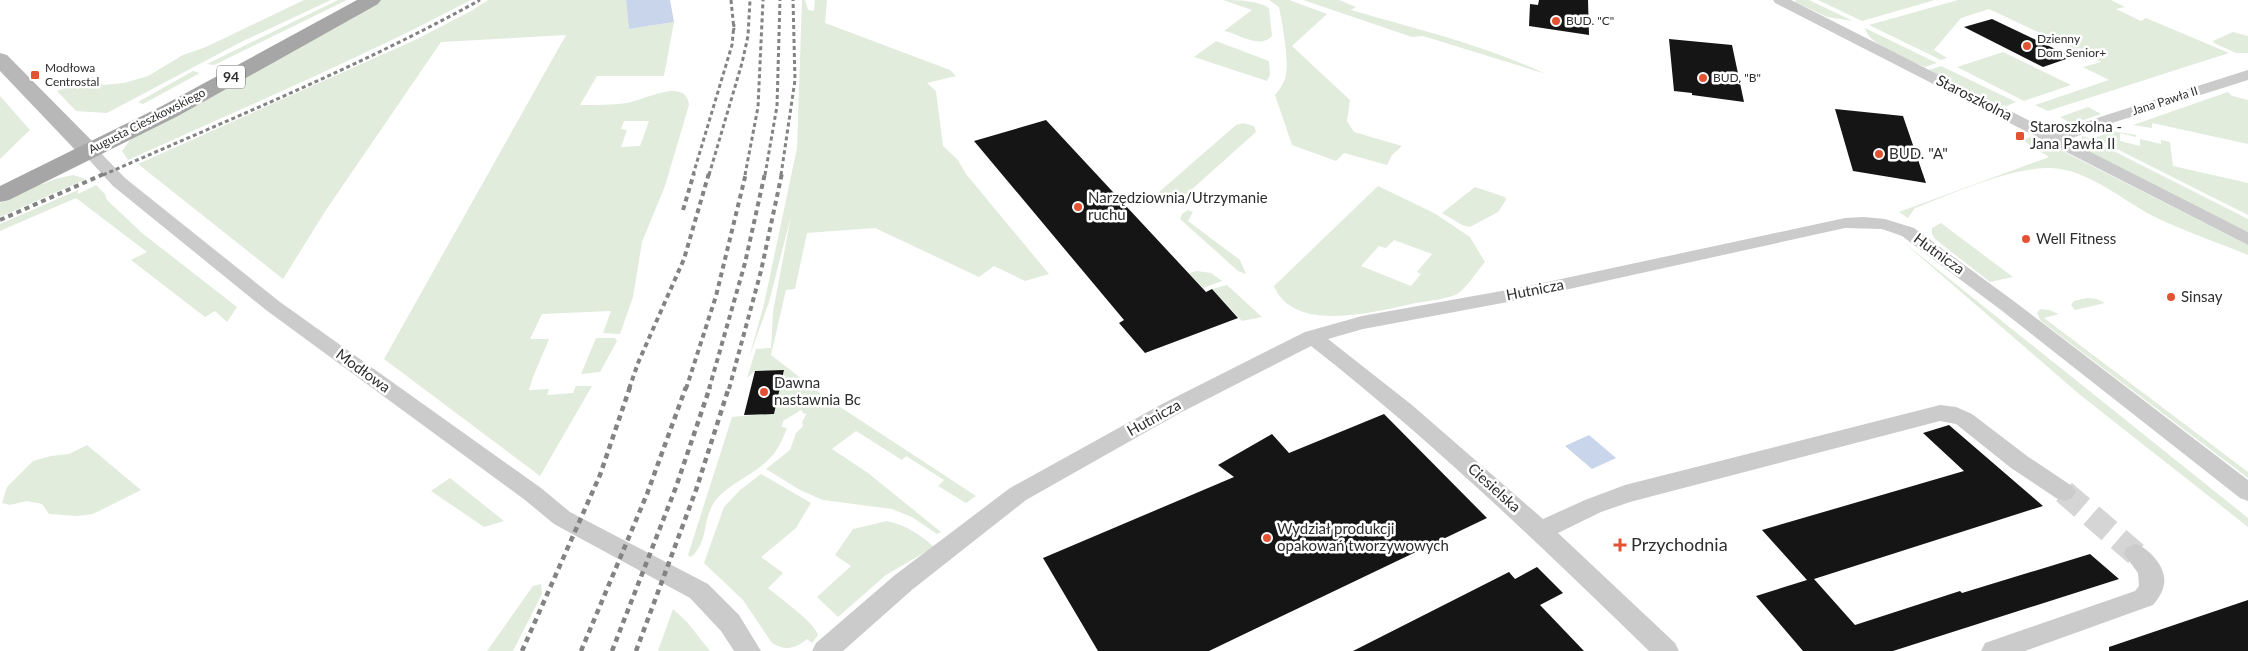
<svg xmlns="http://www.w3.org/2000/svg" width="2248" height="651" viewBox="0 0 2248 651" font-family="Lato,sans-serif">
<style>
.green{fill:#e1ecdc;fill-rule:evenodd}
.water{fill:#c9d5eb}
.building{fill:#151515}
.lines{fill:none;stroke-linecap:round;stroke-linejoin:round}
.street-tunnel{stroke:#d5d5d5;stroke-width:24;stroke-dasharray:24 12;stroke-linecap:butt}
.street{fill:#cbcbcb;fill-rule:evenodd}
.secondary{fill:#b8b8b8;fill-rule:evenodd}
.primary{fill:#a6a6a6;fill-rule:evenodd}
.rail-far2{stroke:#838383;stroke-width:3;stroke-dasharray:4 3;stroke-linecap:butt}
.rail-far1{stroke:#838383;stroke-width:4;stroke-dasharray:5 4;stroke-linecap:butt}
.rail{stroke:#838383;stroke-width:4.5;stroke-dasharray:5.5 4.5;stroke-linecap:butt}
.poi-dot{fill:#e35333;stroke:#fff;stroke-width:2}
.labels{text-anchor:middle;stroke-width:5;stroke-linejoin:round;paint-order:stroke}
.far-poi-label{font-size:12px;fill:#2e2e2e;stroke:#fff;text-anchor:start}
.far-street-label{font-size:12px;fill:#2e2e2e;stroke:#fff}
.shield{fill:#fff;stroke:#6d6d6d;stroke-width:1}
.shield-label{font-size:14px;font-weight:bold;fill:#2e2e2e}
.street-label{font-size:15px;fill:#2e2e2e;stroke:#fff}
.poi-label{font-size:15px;fill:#2e2e2e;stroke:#fff;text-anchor:start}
.near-poi-label{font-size:18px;fill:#2e2e2e;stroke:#fff;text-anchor:start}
</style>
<rect width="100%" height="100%" fill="#fff"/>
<!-- green -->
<path class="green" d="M304 0H331L243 41 107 113 76 111 57 91 92 77 103 85 124 83 148 76 183 55 206 47Z
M338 0H347L214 65 207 64Z
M376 0H471C359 59 243 108 128 160L122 151 130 140Z
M488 0H626L629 29 674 22 664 76H597L580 105C595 105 612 105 627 103 643 101 686 76 689 105L665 186 642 242 633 297 620 334 603 333 611 311 542 314 530 339H549L533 377 529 390 549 389 547 395 573 393 576 386H592L540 476 384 359 566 35 441 42 326 210 283 279 138 164 415 40 471 11ZM624 121H649L640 146 621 147 627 130 621 129Z
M802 0H805L808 10 814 11 815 0H827L825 23 950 70 956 76 927 83 936 91 943 146 958 160 966 174 1049 274 1025 281 994 266 979 277 875 228 807 233 795 289 786 290 771 355 828 399 976 496 966 503 938 486 944 480 906 456 902 460 856 431 832 449 868 473 941 532 937 534 912 517 892 509 823 500 800 490 766 469 790 450 796 433 803 426 802 422 807 413 804 414 801 410 783 421 782 427 787 428C782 441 777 452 767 461 751 477 729 483 715 501 702 519 709 542 691 557L688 555 732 417 774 413 784 371H755L747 378 756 349 771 348 773 312 791 216 769 302 749 358 764 304 797 148Z
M1223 0C1237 0 1257 0 1269 8L1272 36C1259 50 1238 33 1224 31L1252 10Z
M1269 0H1289L1327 14 1292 46 1350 100 1347 121 1354 132 1402 146 1392 155 1387 165 1344 153 1336 161 1292 145 1275 95C1280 89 1285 82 1286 74 1289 59 1282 22 1279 7Z
M1303 0H1339L1356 7 1351 10C1416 29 1484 45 1546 74L1423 36 1412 37Z
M1796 0H1809L1853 21 1827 17 1795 2Z
M1818 0H1935L1862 21Z
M1958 0H2111L2125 7 2116 9 2141 21 2146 18 2229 53 2048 111 2035 105 2109 80 2083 67 2101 62 1989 9 1961 18 1934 50 1947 58 1941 60 1869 25Z
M1865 28 1937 63 1925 67C1909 60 1868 45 1865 28Z
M2233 32 2248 36V53H2236L2214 43 2213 41Z
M1216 41 1269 61 1270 75 1267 81 1194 57Z
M2003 52 2071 85 2024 101 1957 67Z
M1941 66 2016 102 2006 106 1998 105 1929 70Z
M193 71 200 73 143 104 138 102Z
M2228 92 2232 96 2248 100V144L2152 123V128L2133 125Z
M0 96 30 130 0 159Z
M2088 107 2101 114 2072 124 2060 117Z
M1243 123 1254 126 1256 132 1181 199 1173 201 1162 198 1159 192 1236 125Z
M2112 131 2136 135V137L2120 133V141L2140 146V139L2161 144V140L2170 142 2173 166 2248 183V215L2095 138Z
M2033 136 2248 245V255C2217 242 2183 231 2153 216 2120 199 2088 169 2050 168 2010 167 1952 194 1915 208L1908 218 1899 212 2049 157 2022 140Z
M2082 136 2086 137 2248 219V232L2088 151 2082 145Z
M73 175 86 179 0 217V203L38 183 43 184 55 179Z
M96 185 105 194 107 200 142 233 237 307 227 322 215 311 205 317 131 260 147 252 76 198 0 231V224L78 190V194Z
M1378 186 1434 213 1470 237 1485 262C1478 270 1465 290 1457 294 1448 299 1426 301 1416 303 1377 311 1294 335 1274 286ZM1394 240 1432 254 1417 272 1421 274 1411 286 1361 266 1379 246 1386 248Z
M1475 187 1505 197 1506 200 1498 212 1470 227 1462 225 1442 213Z
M1188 210 1193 212 1188 221 1240 260 1246 274 1238 271 1180 219 1182 214Z
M1941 223 2013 277 1990 282 1935 239 1932 234V228Z
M1902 241 2248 518V527L2079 394Z
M1197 271 1211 273 1222 281 1203 288 1189 273Z
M1227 285 1262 317 1242 321 1212 289Z
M2087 298 2097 299 2105 303 2075 310 2071 305 2074 301Z
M2040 309 2049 310 2059 314 2044 318 2248 472V478L2041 321 2037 313Z
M596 338H615L617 341 600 372 581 374Z
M87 445 141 490 93 514 77 516 49 514 42 504 27 501 10 505 2 503 7 487 33 461 51 456 69 454Z
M761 474 811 503 796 528 761 557 783 573 768 588C779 597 815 623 818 635L812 643 807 639C795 649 785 651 772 643L743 600 704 563 724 507 740 490Z
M450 478 504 521 484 527 431 491Z
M887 521C906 525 919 534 934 547L886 575 838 617 817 597 851 566 835 555 853 529Z
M541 584 542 594 513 651H487L533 586Z
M673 609 687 622 710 651H658Z"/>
<!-- water -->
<path class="water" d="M626 0H670L674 22 629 29Z
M1589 435 1616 458 1592 469 1565 446Z"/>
<!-- building -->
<path class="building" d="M1539 0H1588L1589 35 1529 26 1530 4 1538 5Z
M1992 19 2072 57 2043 67 1964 27Z
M1669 39 1732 45 1744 102 1692 95V93L1674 91Z
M1835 109 1903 116 1926 183 1853 171Z
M1046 120 1206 292 1212 289 1238 318 1145 353 1119 323 1124 320 974 141Z
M784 370 774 414 744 415 755 371Z
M1384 414 1487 518 1209 651H1098L1043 558 1234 477 1218 465 1272 434 1289 453Z
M1949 425 2043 506 1814 579 1855 625 1960 591 1962 593 2090 554 2119 579 1893 651H1803L1756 596 1807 580 1762 530 1964 471 1923 433Z
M1537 567 1563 593 1540 605 1584 651H1353L1509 572 1515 579Z
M2248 600V651H2109V647Z"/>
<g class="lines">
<!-- street-tunnel -->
<path class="street-tunnel" d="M2064 492 2136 554"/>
<!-- street -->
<path class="street" d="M1773 0H1791L2054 133 2103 116 2248 70V80L2115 122 2067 140 2248 232V245L1775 3Z
M89 146 95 147 125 178 280 302 541 488 570 512 708 584 739 615 761 651H734L721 631 690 598 554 524 525 500 266 310 113 186 81 151 83 147Z
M1864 217 1885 219 1914 228 2015 302 2248 480V501L2240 498 2001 310 1902 236 1882 229 1845 228 1524 299 1363 329 1328 339 1412 405 1543 519 1585 500 1625 485 1940 405 1956 407 1972 414 2027 456 2072 486 2076 492 2072 498 2064 501 2056 498 2011 468 1956 424 1940 421 1630 502 1601 512 1558 533 1675 643 1679 651H1649C1540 545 1431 440 1311 346L1178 414 1026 500 913 589 843 651H812L816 643 895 575 1010 488 1162 404 1305 332 1362 316 1524 287 1845 218Z
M2136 544C2150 549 2167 568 2164 584 2163 592 2158 599 2153 605L2025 651H1981L1985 643 2135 591 2139 586 2138 573 2124 554 2127 547Z"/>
<!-- secondary -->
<path class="secondary" d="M0 53 7 55 97 146 101 151 97 156 89 158 81 156 0 71Z"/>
<!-- primary -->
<path class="primary" d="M357 0H381L378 4 178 116 9 200 0 202V186L162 106Z"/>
<!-- rail-far2 -->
<path class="rail-far2" d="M731 0 734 30
M103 175C230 119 359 67 480 0
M693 175 732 45 734 24
M709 175 742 63 748 36 750 0
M745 175 758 107 763 0
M765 175 777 106 780 0
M781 175 795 80 793 0"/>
<!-- rail-far1 -->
<path class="rail-far1" d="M683 210 694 173
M0 220 106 173
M629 389 638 363 684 259 709 173
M686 389 716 296 746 173
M709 389 745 263 765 173
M729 389 761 271 782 173"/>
<!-- rail -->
<path class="rail" d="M522 651 600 475 630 387
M581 651 647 494 686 387
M612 651 676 487 710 387
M636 651 696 490 729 387"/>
</g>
<!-- markers -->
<g class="poi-dot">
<circle cx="1556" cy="21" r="5"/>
<circle cx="2027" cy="46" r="5"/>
<rect x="30" y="70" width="10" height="10" rx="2.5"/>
<circle cx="1703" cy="78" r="5"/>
<rect x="2015" y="131" width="10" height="10" rx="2.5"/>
<circle cx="1879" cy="154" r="5"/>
<circle cx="1078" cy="207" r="5"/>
<circle cx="2026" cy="239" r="5"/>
<circle cx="2171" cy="297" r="5"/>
<circle cx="764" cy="392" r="5"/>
<circle cx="1267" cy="538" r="5"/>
<path d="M1617.5 537.5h5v5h5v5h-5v5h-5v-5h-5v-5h5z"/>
</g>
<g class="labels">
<!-- far-poi labels -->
<g class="far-poi-label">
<text x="1566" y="25">BUD. "C"</text>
<text x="2037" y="43">Dzienny<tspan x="2037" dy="14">Dom Senior+</tspan></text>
<text x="45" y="72">Modłowa<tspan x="45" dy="14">Centrostal</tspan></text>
<text x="1713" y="82">BUD. "B"</text>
</g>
<!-- far-street labels -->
<g class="far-street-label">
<text transform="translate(2165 101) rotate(-18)" y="4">Jana Pawła II</text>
<text transform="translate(147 121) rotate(-27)" y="4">Augusta Cieszkowskiego</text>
</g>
<!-- shield labels -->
<rect class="shield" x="217" y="65.5" width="28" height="23" rx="4"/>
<g class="shield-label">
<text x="231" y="82">94</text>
</g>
<!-- street labels -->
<g class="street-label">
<text transform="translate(1974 98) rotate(27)" y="5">Staroszkolna</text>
<text transform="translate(1939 254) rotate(36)" y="5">Hutnicza</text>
<text transform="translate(1535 290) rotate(-11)" y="5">Hutnicza</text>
<text transform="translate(363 371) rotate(36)" y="5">Modłowa</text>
<text transform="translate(1154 418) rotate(-29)" y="5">Hutnicza</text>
<text transform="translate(1494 488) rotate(42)" y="5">Ciesielska</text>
</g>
<!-- poi labels -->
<g class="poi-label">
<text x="2030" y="132">Staroszkolna -<tspan x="2030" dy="17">Jana Pawła II</tspan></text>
<text x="1889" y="159">BUD. "A"</text>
<text x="1088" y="203">Narzędziownia/Utrzymanie<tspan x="1088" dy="17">ruchu</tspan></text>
<text x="2036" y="244">Well Fitness</text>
<text x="2181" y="302">Sinsay</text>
<text x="774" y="388">Dawna<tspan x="774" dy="17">nastawnia Bc</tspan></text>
<text x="1277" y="534">Wydział produkcji<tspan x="1277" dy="17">opakowań tworzywowych</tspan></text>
</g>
<!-- near-poi labels -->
<g class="near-poi-label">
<text x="1631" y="551">Przychodnia</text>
</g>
</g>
</svg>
